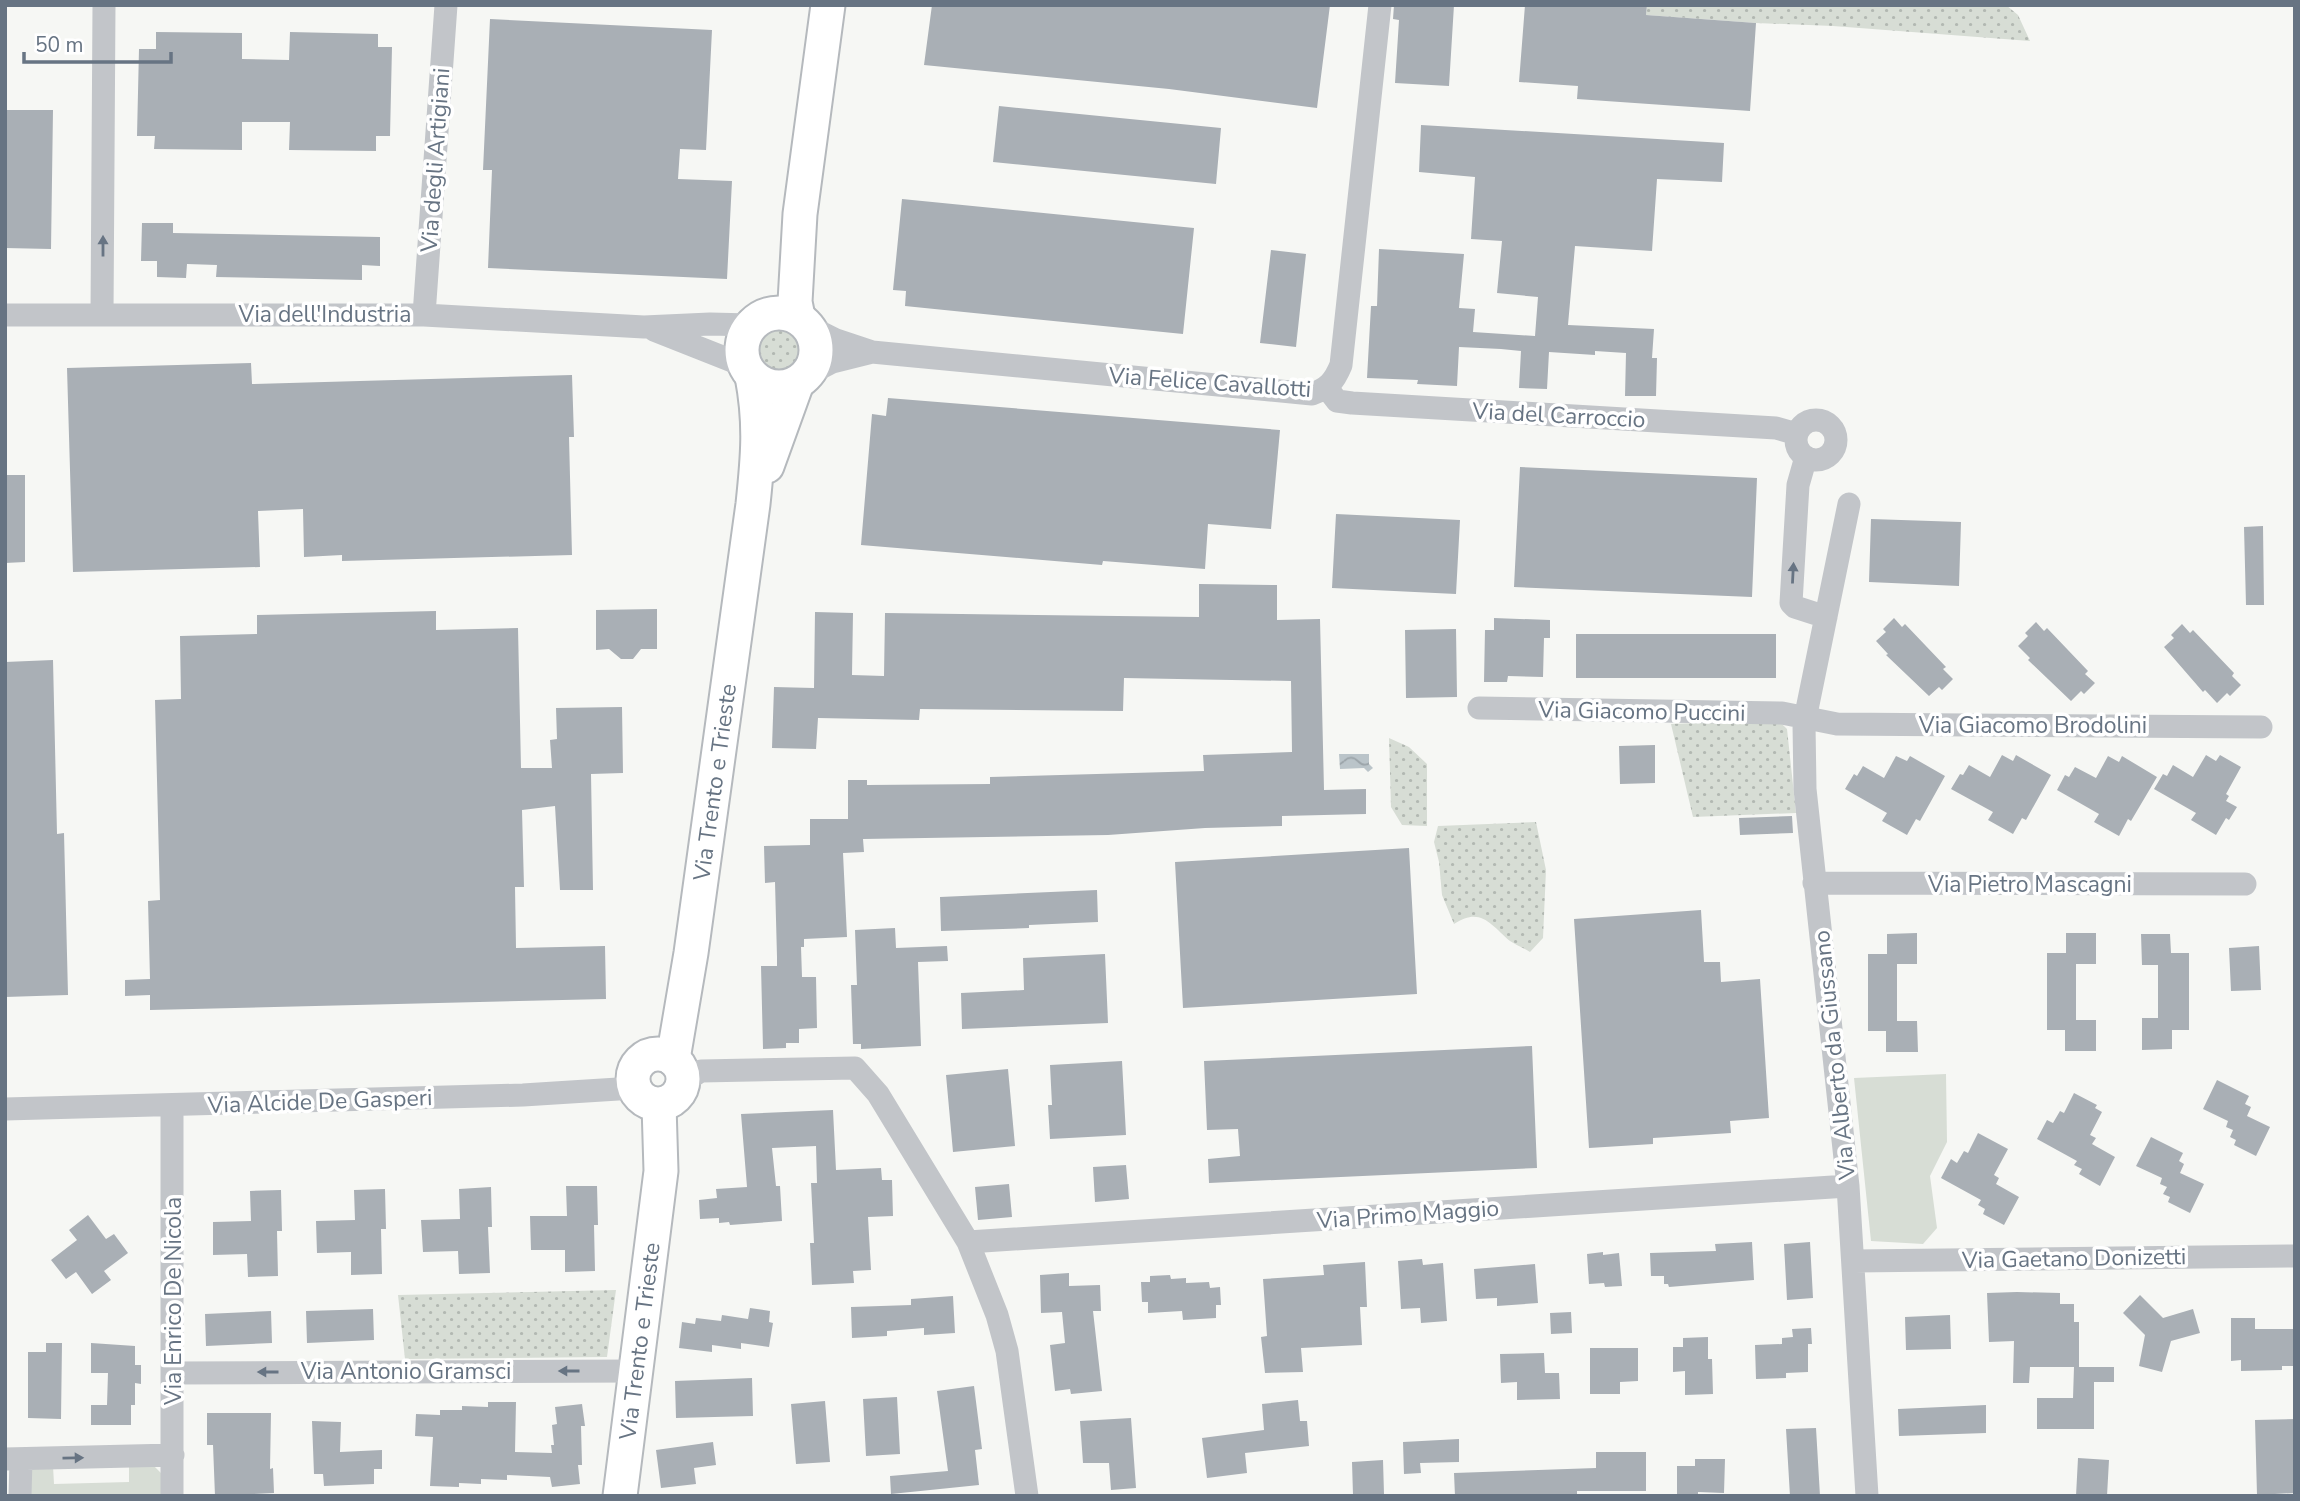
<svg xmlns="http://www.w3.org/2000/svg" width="2300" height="1501" viewBox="0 0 2300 1501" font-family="'Nunito Sans',sans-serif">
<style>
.grass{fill:url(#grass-dots)}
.green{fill:#d7ddd5}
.water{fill:url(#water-waves)}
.building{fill:#a9afb5}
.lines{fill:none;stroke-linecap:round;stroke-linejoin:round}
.secondary-casing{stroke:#b5b9bd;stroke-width:37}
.street{stroke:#c2c5c9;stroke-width:23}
.secondary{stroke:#fff;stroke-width:33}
.oneway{fill:#677483}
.labels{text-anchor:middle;stroke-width:7;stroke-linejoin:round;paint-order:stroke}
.street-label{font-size:23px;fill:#677483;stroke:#fff}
</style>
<defs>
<pattern id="grass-dots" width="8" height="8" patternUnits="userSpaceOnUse" patternTransform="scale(1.75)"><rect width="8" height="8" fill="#d7ddd5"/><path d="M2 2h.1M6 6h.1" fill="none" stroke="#b2b8b2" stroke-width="1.8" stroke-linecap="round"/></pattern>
<pattern id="water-waves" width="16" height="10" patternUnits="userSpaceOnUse" patternTransform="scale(1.75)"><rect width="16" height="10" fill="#bac4c9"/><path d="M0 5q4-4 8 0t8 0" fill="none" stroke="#9ba4a9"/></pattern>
</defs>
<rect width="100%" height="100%" fill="#f6f7f4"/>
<!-- grass -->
<path class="grass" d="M1647 5H2006L2018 15 2030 41 1833 26 1756 23 1646 15Z
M750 350a27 27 0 1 1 54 0a27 27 0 1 1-54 0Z
M1778 720 1787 729 1796 813 1693 817 1671 724Z
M1389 738 1409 747 1427 764V826L1402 825 1391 807Z
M1536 822 1546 870 1543 938 1530 952C1524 948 1516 945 1510 941 1491 925 1481 906 1454 924L1442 895 1439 862 1434 842 1438 826Z
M616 1290 607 1357 405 1359 398 1295Z"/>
<!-- green -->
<path class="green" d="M1946 1074 1947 1142 1930 1176 1937 1228 1923 1244 1871 1241 1854 1078Z
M129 1464 154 1466 161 1473V1495L26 1496 33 1466H53L54 1484 129 1482Z"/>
<!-- water -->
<path class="water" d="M1339 754H1369V764L1373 768 1368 772 1364 768 1340 769Z"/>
<!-- building -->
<path class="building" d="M932 5H1330L1317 108 1169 89 924 65Z
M1394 5H1454L1449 86 1395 83 1399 20 1393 19Z
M1525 5H1647L1646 15 1756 23 1750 111 1577 99 1578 86 1519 82Z
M490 19 712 30 706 150 680 149 678 179 732 181 727 279 488 268 492 170H483Z
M156 32 242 33V59L289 60 290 32 378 34V47H392L390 136H376V151L289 150 290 122H242V150L154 149 155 136H137L139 49H156Z
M999 106 1221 128 1216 184 993 162Z
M5 110H53L51 249 5 248Z
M1421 125 1724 143 1722 182 1657 179 1652 251 1575 246 1568 325 1654 329 1652 358H1657L1656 396H1625L1626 353 1595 351V355L1549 352 1547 389 1519 388 1521 351 1501 349 1459 347 1457 386 1417 384 1418 380 1367 378 1371 306H1377L1379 249 1464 254 1459 308 1475 309 1473 332 1535 336 1538 297 1497 293 1502 241 1471 239 1475 177 1419 172Z
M902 199 1194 228 1183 334 905 306 906 291 893 290Z
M142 223H173V233L380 237V266L362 265V280L216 277 217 265 187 264 186 278 157 277V261H141Z
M1271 250 1306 254 1296 347 1260 343Z
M251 363 252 384 572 375 574 437H569L572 555 342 561V555L304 557 303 509 258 511 260 567 73 572 67 368Z
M888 398 1280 430 1271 529 1208 524 1205 569 1103 561 1102 565 861 545 872 414 886 416Z
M1520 467 1757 478 1752 597 1514 587Z
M5 475H25V562L5 563Z
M1336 514 1460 520 1456 594 1332 588Z
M1871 519 1961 522 1959 586 1869 582Z
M2263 526 2264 605H2246L2244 527Z
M1199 584 1277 585V620L1320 619 1324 790 1366 789V814L1282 816V826L1205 828 1108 835 863 839 864 852 843 853 847 937 804 939V947H801L802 977H816L817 1028 799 1029V1043H786V1048L763 1049 761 966H777V957L775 882 765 883 764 846 810 845V819H848V780H867V785L990 784V777L1204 771 1203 755 1292 752 1291 681 1124 678 1123 711 920 709 919 720 818 718 816 749 772 748 774 687 814 688 815 612 853 613 852 675 884 676 885 613 1199 617Z
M657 609V649H641L633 659H621L609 649 596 650V610Z
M436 611V630L518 628 521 768H552L550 740 557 739 556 708 622 707 623 773 591 774 593 890H560L555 806 522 810 524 887H515L516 948 605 946 606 999 150 1010V995L125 996V980L150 979 148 901 160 900 155 700 181 699 180 636 257 634V615Z
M1494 618 1550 620V638H1544L1543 677 1508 676 1507 682H1484L1485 630H1494Z
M1894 618 1902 627 1905 624 1946 667 1943 669 1953 679 1942 690 1939 687 1929 696 1886 655 1888 654 1876 641 1886 632 1883 629Z
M2036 622 2044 631 2047 628 2088 671 2085 674 2095 683 2084 694 2081 691 2071 701 2028 660 2030 658 2018 646 2028 636 2025 633Z
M2182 624 2190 633 2193 630 2234 673 2232 676 2241 685 2230 696 2227 693 2217 703 2205 690 2203 692 2164 647 2174 638 2171 635Z
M1456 629 1457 697 1406 698 1405 630Z
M1576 634H1776V678H1576Z
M53 660 57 834 64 833 68 995 5 997V662Z
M1655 745V783L1620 784 1619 746Z
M2002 755 2013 761 2016 755 2051 775 2026 820 2022 818 2013 834 1988 820 1993 812 1951 789 1960 774 1963 775 1969 765 1990 777Z
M2206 755 2216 761 2220 755 2241 767 2226 794 2229 796 2226 801 2237 807 2229 820 2226 818 2216 835 2191 820 2196 813 2154 789 2163 774 2167 776 2173 765 2193 777Z
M1896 756 1907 761 1910 756 1945 776 1920 821 1916 819 1907 835 1882 821 1887 813 1845 789 1854 774 1857 776 1863 766 1884 778Z
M2108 756 2119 762 2122 756 2157 777 2131 821 2128 819 2119 836 2094 822 2099 814 2057 790 2065 775 2069 777 2075 767 2096 778Z
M1792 816 1793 833 1740 835 1739 818Z
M1409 848 1417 994 1183 1008 1175 862Z
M1097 890 1098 922 1029 925V928L941 931 940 897Z
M1701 910 1704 962H1720L1721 982 1760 979 1769 1118 1730 1121 1731 1133 1653 1138V1144L1589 1148 1574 919Z
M895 928 896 948 947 946 948 961 918 962 921 1046 861 1049V1044H853L851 985H857L855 930Z
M1917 933V964H1897V1021H1917L1918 1052H1886V1031H1868V954H1887V934Z
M2066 933H2096V964H2076V1020H2096V1051H2065V1030H2047V953H2066Z
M2141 934H2170L2171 953H2189V1030H2172V1049L2142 1050V1018H2158V965H2142Z
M2259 946 2261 990 2231 991 2229 948Z
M1105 954 1108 1023 962 1029 961 993 1024 990 1023 958Z
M1532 1046 1537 1168 1209 1183 1208 1159 1240 1156 1238 1129 1207 1130 1204 1061Z
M1122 1061 1126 1135 1050 1139 1048 1105H1052L1050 1065Z
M1008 1069 1015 1146 953 1152 946 1075Z
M2217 1080 2249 1096 2245 1104 2251 1107 2247 1116 2270 1127 2256 1156 2234 1145 2236 1140 2230 1137 2233 1130 2226 1127 2228 1121 2203 1109Z
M2074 1093 2097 1105 2095 1108 2102 1112 2090 1135 2096 1138 2092 1144 2115 1157 2100 1186 2079 1174 2082 1169 2074 1165 2077 1161 2037 1139 2047 1120 2053 1123 2060 1111 2064 1113Z
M833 1110 836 1170 881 1168 882 1180H892L893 1216 868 1217 871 1270 853 1271 854 1283 812 1285 810 1243H814L811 1183H817L816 1146 772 1148 776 1186H780L782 1221 730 1225 729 1222 719 1223V1218L700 1219 699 1200 717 1198 716 1189 747 1187 741 1114Z
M1978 1133 2008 1149 1994 1175 1999 1178 1996 1184 2019 1197 2004 1225 1983 1214 1985 1209 1978 1205 1981 1200 1941 1178 1951 1159 1957 1163 1964 1151 1968 1153Z
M2151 1137 2183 1153 2179 1161 2184 1164 2180 1173 2204 1184 2190 1213 2168 1202 2170 1197 2163 1194 2167 1187 2160 1184 2162 1178 2136 1166Z
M1126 1165 1129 1199 1095 1202 1093 1167Z
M1009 1184 1012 1217 978 1220 975 1187Z
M566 1186H597L598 1225H594L595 1271 565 1272V1250H531L530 1216H567Z
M491 1187 492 1227H488L490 1273 459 1274 458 1251 423 1252 421 1220 460 1219 459 1189Z
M385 1189 386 1229H381L382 1274 351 1275V1252L317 1253 316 1221 355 1220 354 1190Z
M281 1190 282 1231H277L278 1276 248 1277 247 1254 213 1255V1222L251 1221 250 1191Z
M88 1215 106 1239 114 1234 128 1253 104 1271 111 1280 92 1294 76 1272 66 1279 51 1260 77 1240 69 1230Z
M1752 1242 1754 1280 1669 1287 1668 1284H1664V1276H1651L1650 1253 1716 1251 1715 1244Z
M1810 1242 1813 1298 1787 1300 1784 1244Z
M1603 1252V1255L1619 1253 1622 1286 1605 1287 1604 1283 1589 1284 1587 1254Z
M1422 1259 1423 1265 1443 1263 1447 1321 1421 1323 1420 1308 1401 1309 1398 1261Z
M1365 1262 1367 1307H1360L1362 1345 1301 1348 1303 1372 1265 1373 1261 1337 1267 1336 1263 1279 1324 1275 1323 1265Z
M1535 1264 1538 1303 1497 1306V1298L1476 1299 1474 1269Z
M1069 1273V1286L1100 1285 1101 1311H1093L1102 1391 1071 1394 1070 1389 1055 1391 1050 1345 1065 1343 1062 1312 1041 1313 1040 1275Z
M1170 1275 1171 1279 1186 1278V1283L1209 1282 1210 1288 1220 1287 1221 1305H1216V1318L1183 1320 1182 1311 1148 1313V1302H1142L1141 1282H1150V1276Z
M2017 1292 2060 1293V1304H2074V1322H2079V1367H2030L2029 1383H2013L2014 1341 1989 1342 1987 1293Z
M2140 1295 2163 1318 2193 1309 2200 1333 2171 1341 2162 1372 2139 1366 2145 1335 2123 1313Z
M953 1296 955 1333 924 1335V1328L887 1331V1336L852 1338 851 1307 911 1305V1299Z
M750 1308 770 1311 769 1322 773 1323 769 1347 741 1343V1349L712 1345V1352L679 1348 682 1322 695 1324 696 1318 721 1321 722 1315 748 1319Z
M373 1309 374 1340 307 1343 306 1311Z
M271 1311 272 1343 206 1346 205 1314Z
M1571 1312 1572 1333 1551 1334 1550 1313Z
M1950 1315 1951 1349 1906 1350 1905 1317Z
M2231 1318H2255V1329H2295V1366H2282V1370L2241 1371V1360L2231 1361Z
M1811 1328 1812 1344H1808V1372L1786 1373V1378L1756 1379 1755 1345 1782 1344V1338L1793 1337 1792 1329Z
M1708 1337V1359H1712L1713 1394 1685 1395V1371L1673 1372V1347H1683V1338Z
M46 1343H62L61 1419 28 1418V1352H46Z
M91 1343 135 1346V1365H141V1384L135 1383V1405H131V1425H91V1405H107L108 1373H91Z
M1590 1348H1638V1381L1620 1382V1394H1590Z
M1544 1353 1545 1373H1559L1560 1399 1517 1400V1382L1501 1383 1500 1354Z
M2074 1367H2114V1382H2094V1429H2037V1398H2073Z
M752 1378 753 1416 676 1418 675 1381Z
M974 1386 982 1449 975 1450 979 1485 891 1494 890 1476 948 1471 937 1391Z
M897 1397 900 1454 866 1456 863 1399Z
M1298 1400 1300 1421H1307L1309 1446 1245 1453 1247 1473 1207 1478 1202 1438 1264 1430 1262 1404Z
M825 1401 830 1462 796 1464 791 1404Z
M488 1402H516L515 1452 552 1453 551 1445H554L552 1425 557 1424 555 1407 582 1404 585 1426H581L582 1465H578L580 1484 552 1487 550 1477 507 1475V1480L481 1479V1484L459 1483V1487L430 1486 433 1437 415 1436 416 1414 440 1415V1410H462V1406L488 1407Z
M1986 1405V1433L1899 1436 1898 1409Z
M207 1413H271L270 1469 273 1468 274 1493 215 1496 213 1445H207Z
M1131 1418 1136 1488 1111 1490 1109 1463H1083L1080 1421Z
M2295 1419V1493L2257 1495 2255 1420Z
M312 1421 341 1422 340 1452 382 1450V1469H374V1484L324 1486 323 1474H314Z
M1816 1428 1820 1496H1790L1786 1429Z
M1459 1439V1462L1420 1463 1421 1473 1404 1474 1403 1442Z
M713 1442 716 1465 694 1468 696 1484 661 1488 656 1450Z
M1596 1452H1646V1491H1577V1496H1455L1454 1473 1596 1468Z
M2078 1458 2109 1460 2107 1496H2076Z
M1695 1459H1725L1724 1493 1698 1492V1496H1677V1466H1695Z
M1383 1460 1384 1494 1353 1495 1352 1462Z"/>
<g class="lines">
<!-- secondary casing -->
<g class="secondary-casing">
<g id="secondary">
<circle cx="779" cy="350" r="37"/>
<path d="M798 317 795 302 800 214 828 5"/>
<path d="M767 466 797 383"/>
<circle cx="658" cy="1079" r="25"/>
<path id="s1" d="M673 1059 691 953 753 504C758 457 761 423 752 376"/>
<path id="s2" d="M620 1496 661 1171 659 1105"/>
</g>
</g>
<!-- street -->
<path class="street" d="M102 314 104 5
M5 315H424L644 327 710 324 751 325
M424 315 446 5
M810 327 836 340 872 352 1312 394C1328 388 1334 382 1341 365L1380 5
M654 330 745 366
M809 374 832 362 872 352
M1327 388 1337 401 1352 403 1776 428 1797 434
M1796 440a20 20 0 1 1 40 0a20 20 0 1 1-40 0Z
M1806 457 1798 485 1791 603 1795 607 1826 617
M1849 504 1804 724 1805 789 1848 1186 1867 1496
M1479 708 1782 713 1837 724 2261 727
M1814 883 2245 884
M683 1082 701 1071 855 1068 878 1094 968 1242 997 1315 1007 1351 1027 1496
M172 1105V1496
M5 1109 523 1095 634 1088
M968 1242 1848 1186
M1854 1261 2295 1256
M174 1373 637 1371
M5 1459 173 1455
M20 1496 21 1459"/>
<!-- secondary -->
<use href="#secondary" class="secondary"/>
</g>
<!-- one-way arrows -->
<defs><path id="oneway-solid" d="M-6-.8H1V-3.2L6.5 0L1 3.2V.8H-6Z" transform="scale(1.75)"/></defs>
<g class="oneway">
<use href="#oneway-solid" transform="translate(103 246) rotate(-90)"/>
<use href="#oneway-solid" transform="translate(1793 573) rotate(-87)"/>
<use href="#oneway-solid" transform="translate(569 1371) rotate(180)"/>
<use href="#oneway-solid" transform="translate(268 1372) rotate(180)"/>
<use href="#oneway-solid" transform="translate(73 1458) rotate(-1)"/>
</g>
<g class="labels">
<!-- street labels -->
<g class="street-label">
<text transform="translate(435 160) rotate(-86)" y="8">Via degli Artigiani</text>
<text x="325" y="322">Via dell'Industria</text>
<text transform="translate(1210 382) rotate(4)" y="8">Via Felice Cavallotti</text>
<text transform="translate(1559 415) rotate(3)" y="8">Via del Carroccio</text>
<text transform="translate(1642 711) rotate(1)" y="8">Via Giacomo Puccini</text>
<text x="2033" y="733">Via Giacomo Brodolini</text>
<text dy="8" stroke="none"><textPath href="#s1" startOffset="280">Via Trento e Trieste</textPath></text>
<text x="2030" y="892">Via Pietro Mascagni</text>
<text transform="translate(1834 1055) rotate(-96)" y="8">Via Alberto da Giussano</text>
<text transform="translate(320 1101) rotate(-2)" y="8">Via Alcide De Gasperi</text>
<text transform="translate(1408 1214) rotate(-4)" y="8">Via Primo Maggio</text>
<text transform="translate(2074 1258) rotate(-1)" y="8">Via Gaetano Donizetti</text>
<text transform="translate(173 1301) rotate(-90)" y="8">Via Enrico De Nicola</text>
<text dy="8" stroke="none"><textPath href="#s2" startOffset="156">Via Trento e Trieste</textPath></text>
<text x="406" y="1379">Via Antonio Gramsci</text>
</g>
</g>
<!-- border -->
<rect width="2300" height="1501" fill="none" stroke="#677483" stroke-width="14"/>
<!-- scale -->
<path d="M24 52v10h147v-10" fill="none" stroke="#677483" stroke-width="3.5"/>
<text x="35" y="52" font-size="21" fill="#677483" stroke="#ffffff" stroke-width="5" paint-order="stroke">50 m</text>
</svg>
